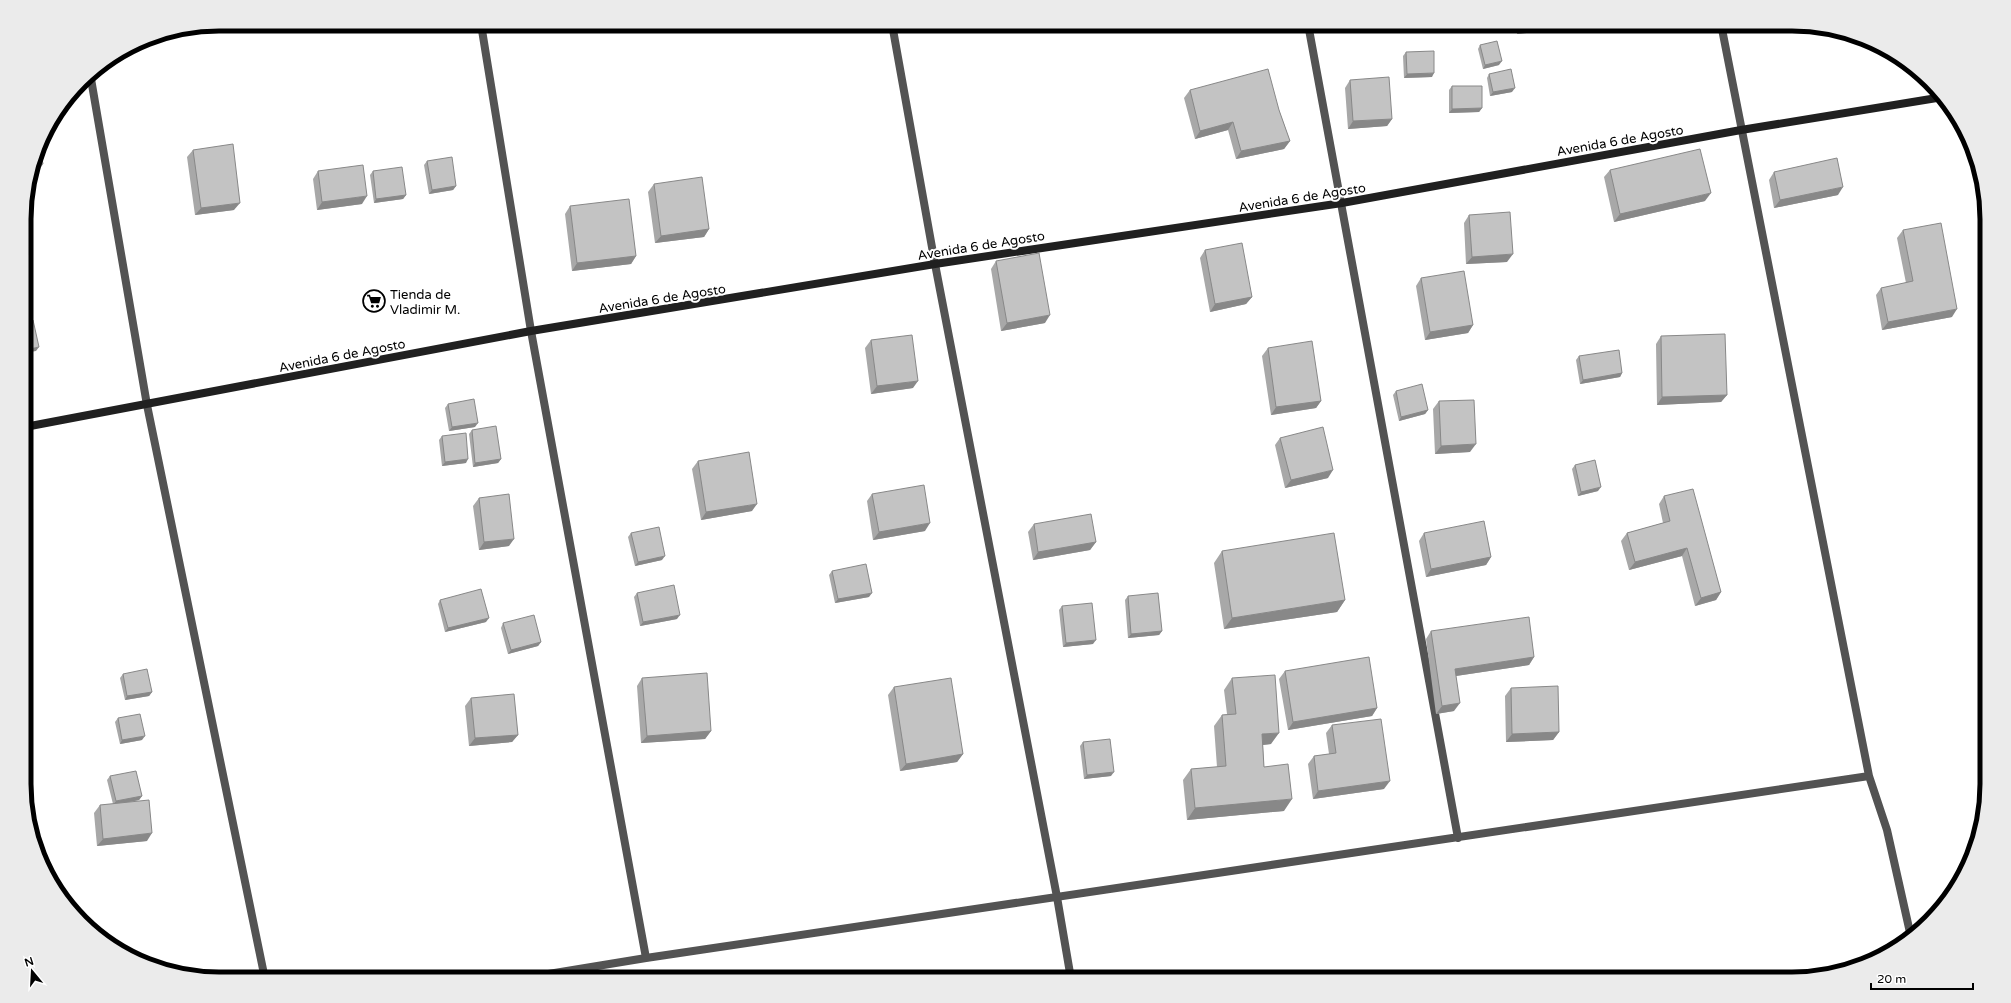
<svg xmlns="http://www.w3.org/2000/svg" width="2011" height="1003" viewBox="0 0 2011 1003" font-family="'Varela Round',sans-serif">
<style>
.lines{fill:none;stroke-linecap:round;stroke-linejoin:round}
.street{stroke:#535353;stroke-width:8}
.secondary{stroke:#202020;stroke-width:8}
.wall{fill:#a8a8a8}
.shaded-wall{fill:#888}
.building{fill:#c3c3c3;stroke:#888}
.labels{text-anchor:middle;stroke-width:4;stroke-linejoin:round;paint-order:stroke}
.street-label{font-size:13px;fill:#000;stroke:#fff}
.poi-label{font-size:13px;fill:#000;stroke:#fff;text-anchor:start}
.rim{fill:none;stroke:#000;stroke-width:5}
</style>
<rect width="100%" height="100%" fill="#fff"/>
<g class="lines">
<!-- street -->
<path class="street" d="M481 24 531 331 646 958
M892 24 935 264 1057 897 1071 979
M1308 24 1458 838
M1721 24 1869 776 1887 830 1911 937
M90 73 147 405 265 979
M518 979 646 958 1869 776"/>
<!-- secondary -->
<path class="secondary" d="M25 427 531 331 935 264 1342 203 1741 130 1943 97"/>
</g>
<!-- wall -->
<path class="wall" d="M1516 24H1612L1517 34Z
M1480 45 1499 65 1483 69 1478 49Z
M1406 52 1432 77 1404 78 1403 56Z
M1489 74 1512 92 1490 96 1487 78Z
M1350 80 1392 119 1387 126 1348 129 1345 88Z
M1452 86 1482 108 1479 112 1449 113V90Z
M1190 90 1279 110 1290 141 1284 149 1236 159 1228 130 1195 139 1184 98Z
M193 150 234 210 195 215 187 157Z
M427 161 456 186 453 190 429 194 424 165Z
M1610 170 1705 201 1614 222 1604 177Z
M318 171 362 204 317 210 313 179Z
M373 171 406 195 403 199 374 203 370 175Z
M1774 172 1838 195 1774 208 1769 180Z
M654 184 709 229 704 237 655 243 648 192Z
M570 206 636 256 631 264 572 271 565 214Z
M1469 215 1507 262 1466 264 1464 223Z
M1903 230 1952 317 1882 330 1876 295 1881 288 1906 283 1897 238Z
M1205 250 1252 297 1246 304 1210 312 1200 258Z
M996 261 1045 323 1001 331 991 269Z
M1421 278 1473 325 1468 333 1425 340 1416 286Z
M1661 336 1727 395 1721 402 1657 405 1656 344Z
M871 340 913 388 871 394 865 348Z
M1268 348 1321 401 1316 408 1271 415 1262 356Z
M1579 356 1622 373 1620 377 1580 384 1576 360Z
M1396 391 1428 410 1425 414 1399 421 1393 395Z
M1439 401 1470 452 1435 454 1433 409Z
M448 404 475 427 449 431 445 408Z
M472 430 501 459 498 463 473 467 469 434Z
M442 436 466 463 442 466 439 440Z
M1280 438 1328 478 1285 488 1275 445Z
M698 461 752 511 701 520 692 469Z
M1575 465 1598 491 1578 496 1572 469Z
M872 494 925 531 873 540 867 501Z
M1664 496 1721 592 1716 600 1695 606 1682 556 1629 570 1621 541 1627 533 1663 523 1659 504Z
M479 498 509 546 479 550 473 506Z
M1034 524 1096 542 1090 550 1033 560 1028 532Z
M631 533 662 560 635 566 628 537Z
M1424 533 1491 557 1486 565 1426 577 1419 541Z
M1222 551 1345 600 1337 612 1224 629 1214 563Z
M832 571 869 597 835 603 829 575Z
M637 593 677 619 640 626 634 597Z
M1128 596 1162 631 1159 635 1128 638 1125 600Z
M440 600 486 622 445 632 438 604Z
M1062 606 1093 644 1063 647 1059 610Z
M503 623 541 642 538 646 508 654 501 628Z
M1431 631 1534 657 1529 665 1456 676 1454 711 1436 714 1426 639Z
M1285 671 1377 708 1372 716 1288 730 1279 679Z
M123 674 152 692 149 696 125 700 120 678Z
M642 678 711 731 705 739 641 743 637 686Z
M1232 678 1271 744 1263 745 1264 767 1284 811 1187 820 1183 780 1191 769 1217 767 1214 726 1222 715 1227 714 1224 690Z
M894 687 963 754 957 762 900 771 888 695Z
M1511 688 1559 732 1553 740 1506 742 1505 696Z
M471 698 518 735 512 742 469 746 465 706Z
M118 718 142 740 120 744 115 722Z
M1332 725 1384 789 1313 799 1308 764 1314 756 1329 754 1326 733Z
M1083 742 1111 776 1084 779 1080 746Z
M110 776 142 796 139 800 126 803 147 841 97 846 94 813 100 805 113 804 107 780Z"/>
<!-- shaded-wall -->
<path class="shaded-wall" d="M1543 24H1612L1517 34 1523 26Z
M1502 61 1499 65 1483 69 1485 65Z
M1434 73 1432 77 1404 78 1407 74Z
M1515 88 1512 92 1490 96 1493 92Z
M1482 108 1479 112 1449 113 1452 109Z
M1392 119 1387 126 1348 129 1353 121Z
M1233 122 1228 130 1195 139 1200 131Z
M1290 141 1284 149 1236 159 1241 151Z
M43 164 38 172 33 173 35 166Z
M456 186 453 190 429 194 432 190Z
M1843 187 1838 195 1774 208 1780 200Z
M1711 193 1705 201 1614 222 1620 214Z
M406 195 403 199 374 203 376 199Z
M367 196 362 204 317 210 322 202Z
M240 203 234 210 195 215 201 208Z
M709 229 704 237 655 243 661 236Z
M1513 254 1507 262 1466 264 1472 257Z
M636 256 631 264 572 271 577 263Z
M1252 297 1246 304 1210 312 1215 304Z
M1957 309 1952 317 1882 330 1888 322Z
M1050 315 1045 323 1001 331 1007 323Z
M1473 325 1468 333 1425 340 1430 332Z
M39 347 36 351 25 353V350Z
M1622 373 1620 377 1580 384 1583 380Z
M918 381 913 388 871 394 877 386Z
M1727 395 1721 402 1657 405 1662 397Z
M1321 401 1316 408 1271 415 1276 407Z
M1428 410 1425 414 1399 421 1401 417Z
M478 423 475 427 449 431 452 427Z
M1476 444 1470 452 1435 454 1441 446Z
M468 459 466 463 442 466 445 462Z
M501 459 498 463 473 467 475 463Z
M1333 470 1328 478 1285 488 1291 480Z
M1601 487 1598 491 1578 496 1581 492Z
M757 504 752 511 701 520 706 512Z
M930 523 925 531 873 540 879 532Z
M514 539 509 546 479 550 484 542Z
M1096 542 1090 550 1033 560 1038 552Z
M1687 548 1682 556 1629 570 1635 562Z
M665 556 662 560 635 566 638 562Z
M1491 557 1486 565 1426 577 1431 569Z
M1721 592 1716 600 1695 606 1701 598Z
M872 593 869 597 835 603 838 599Z
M1345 600 1337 612 1224 629 1232 618Z
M680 615 677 619 640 626 643 622Z
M489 618 486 622 445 632 448 628Z
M1162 631 1159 635 1128 638 1131 634Z
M1096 640 1093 644 1063 647 1066 643Z
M541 642 538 646 508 654 511 650Z
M1534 657 1529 665 1449 677 1455 669Z
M152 692 149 696 125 700 127 696Z
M1460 703 1454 711 1436 714 1442 706Z
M1377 708 1372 716 1288 730 1293 722Z
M711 731 705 739 641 743 647 736Z
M1559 732 1553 740 1506 742 1512 734Z
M1279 733 1271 744 1254 746 1262 734Z
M518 735 512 742 469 746 475 738Z
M145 736 142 740 120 744 122 740Z
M963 754 957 762 900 771 906 764Z
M1114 772 1111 776 1084 779 1087 775Z
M1390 781 1384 789 1313 799 1318 791Z
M142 796 139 800 113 805 116 801Z
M1292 799 1284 811 1187 820 1195 808Z
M152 833 147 841 97 846 103 839Z"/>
<!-- building -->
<path class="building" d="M1523 24H1543L1523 26Z
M1497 41 1502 61 1485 65 1480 45Z
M1434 51V73L1407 74 1406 52Z
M1268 69 1279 110 1290 141 1241 151 1233 122 1200 131 1190 90Z
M1511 69 1515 88 1493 92 1489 74Z
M1389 77 1392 119 1353 121 1350 80Z
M1452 86H1482V108L1452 109Z
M233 144 240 203 201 208 193 150Z
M40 149 43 164 35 166Z
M1700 149 1711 193 1620 214 1610 170Z
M452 157 456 186 432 190 427 161Z
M1837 158 1843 187 1780 200 1774 172Z
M363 165 367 196 322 202 318 171Z
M402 167 406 195 376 199 373 171Z
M702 177 709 229 661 236 654 184Z
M629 199 636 256 577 263 570 206Z
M1510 212 1513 254 1472 257 1469 215Z
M1941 223 1957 309 1888 322 1881 288 1913 281 1903 230Z
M1242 243 1252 297 1215 304 1205 250Z
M1039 253 1050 315 1007 323 996 261Z
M1464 271 1473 325 1430 332 1421 278Z
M33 320 39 347 25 350V322Z
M1725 334 1727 395 1662 397 1661 336Z
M912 335 918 381 877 386 871 340Z
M1312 341 1321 401 1276 407 1268 348Z
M1619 350 1622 373 1583 380 1579 356Z
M1422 384 1428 410 1401 417 1396 391Z
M474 399 478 423 452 427 448 404Z
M1474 400 1476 444 1441 446 1439 401Z
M496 426 501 459 475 463 472 430Z
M1323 427 1333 470 1291 480 1280 438Z
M466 433 468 459 445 462 442 436Z
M749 452 757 504 706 512 698 461Z
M1595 460 1601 487 1581 492 1575 465Z
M924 485 930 523 879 532 872 494Z
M1693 489 1721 592 1701 598 1687 548 1635 562 1627 533 1670 521 1664 496Z
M509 494 514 539 484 542 479 498Z
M1091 514 1096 542 1038 552 1034 524Z
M1484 521 1491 557 1431 569 1424 533Z
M659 527 665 556 638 562 631 533Z
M1334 533 1345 600 1232 618 1222 551Z
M866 564 872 593 838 599 832 571Z
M674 585 680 615 643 622 637 593Z
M481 589 489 618 448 628 440 600Z
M1158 593 1162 631 1131 634 1128 596Z
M1092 603 1096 640 1066 643 1062 606Z
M534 615 541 642 511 650 503 623Z
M1529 617 1534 657 1455 669 1460 703 1442 706 1431 631Z
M1369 657 1377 708 1293 722 1285 671Z
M147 669 152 692 127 696 123 674Z
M707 673 711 731 647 736 642 678Z
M1275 675 1279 733 1262 734 1264 767 1288 764 1292 799 1195 808 1191 769 1226 766 1222 715 1236 714 1232 678Z
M951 678 963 754 906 764 894 687Z
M1558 686 1559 732 1512 734 1511 688Z
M514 694 518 735 475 738 471 698Z
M140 714 145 736 122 740 118 718Z
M1381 719 1390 781 1318 791 1314 756 1336 753 1332 725Z
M1110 739 1114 772 1087 775 1083 742Z
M136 771 142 796 116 801 110 776Z
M149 800 152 833 103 839 100 805Z"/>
<!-- icons -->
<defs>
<g id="supermarket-ring" transform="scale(1.15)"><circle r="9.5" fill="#fff" stroke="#000" stroke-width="1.5"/><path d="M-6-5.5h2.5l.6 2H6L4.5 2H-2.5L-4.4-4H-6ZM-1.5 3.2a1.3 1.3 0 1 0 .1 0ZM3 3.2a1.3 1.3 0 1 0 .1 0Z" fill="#000"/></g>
</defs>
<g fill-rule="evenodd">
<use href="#supermarket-ring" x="374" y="301"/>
</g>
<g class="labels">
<!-- street labels -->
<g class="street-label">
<text transform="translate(1620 140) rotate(-10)" y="5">Avenida 6 de Agosto</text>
<text transform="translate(1302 197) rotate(-9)" y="5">Avenida 6 de Agosto</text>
<text transform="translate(981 245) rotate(-9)" y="5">Avenida 6 de Agosto</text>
<text transform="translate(662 298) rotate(-9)" y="5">Avenida 6 de Agosto</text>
<text transform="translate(342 355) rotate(-11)" y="5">Avenida 6 de Agosto</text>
</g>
<!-- poi labels -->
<g class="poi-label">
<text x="390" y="299">Tienda de<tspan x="390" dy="15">Vladimir M.</tspan></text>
</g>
</g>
<!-- crop -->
<path d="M0 0H2011V1003H0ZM219 31H1792A188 188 0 0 1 1980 219V784A188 188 0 0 1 1792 972H219A188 188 0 0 1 31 784V219A188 188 0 0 1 219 31Z" fill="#ebebeb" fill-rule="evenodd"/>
<path class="rim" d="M219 31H1792A188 188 0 0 1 1980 219V784A188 188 0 0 1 1792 972H219A188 188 0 0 1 31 784V219A188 188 0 0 1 219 31Z"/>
<!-- north arrow -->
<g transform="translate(32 971) rotate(342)" stroke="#ffffff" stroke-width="3" paint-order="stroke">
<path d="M0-3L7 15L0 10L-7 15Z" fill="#000000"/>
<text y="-6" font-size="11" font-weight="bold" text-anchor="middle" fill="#000000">N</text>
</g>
<!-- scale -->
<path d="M1871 983v6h102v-6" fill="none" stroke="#000000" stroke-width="2"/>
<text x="1877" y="983" font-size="12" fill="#000000" stroke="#ffffff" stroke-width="3" paint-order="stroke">20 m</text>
</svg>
